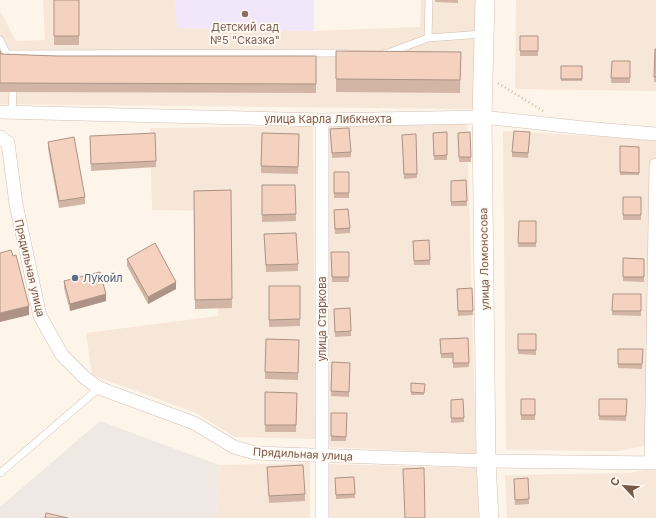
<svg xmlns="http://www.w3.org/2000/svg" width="656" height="518" viewBox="0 0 656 518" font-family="Inter,sans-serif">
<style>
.residential{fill:#f6e7d8}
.industrial{fill:#efe8e3}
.education{fill:#f2e6fb}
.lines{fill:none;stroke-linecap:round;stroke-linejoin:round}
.service-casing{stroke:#d4beb1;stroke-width:8}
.minor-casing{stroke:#d4beb1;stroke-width:14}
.secondary-casing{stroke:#d7bead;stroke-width:20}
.path{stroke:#dbb5a2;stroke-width:2.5;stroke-dasharray:1 3;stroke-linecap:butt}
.service{stroke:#fff;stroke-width:7}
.minor{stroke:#fff;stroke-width:13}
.secondary{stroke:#fff;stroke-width:19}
.wall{fill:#d3b5a5}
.shaded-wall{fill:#ac9386}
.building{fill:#f5d2c0;stroke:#ac9386}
.education-dot{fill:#8d6e63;stroke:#fff9f2;stroke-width:1.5}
.service-dot{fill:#5c6f8a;stroke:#fff9f2;stroke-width:1.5}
.labels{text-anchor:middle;stroke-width:3.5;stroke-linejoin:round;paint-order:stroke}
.education-label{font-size:11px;fill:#785e54;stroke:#fff9f2}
.street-label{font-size:11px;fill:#7b594a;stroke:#fff9f2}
.service-label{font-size:11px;fill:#4e5e75;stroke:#fff9f2;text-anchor:start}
</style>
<rect width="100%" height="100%" fill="#fef5ea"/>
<!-- residential -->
<path class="residential" d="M43 0H175L178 28 314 31 420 27 421 0H479L478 109 0 104V11L16 41 45 40Z
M516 0H656V91L515 89Z
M467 123 476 454 327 447V126Z
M313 126 315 439 235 437 194 412 92 375 86 333 218 316 223 211 152 210 150 128Z
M503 131 656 140V443L619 451 506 450Z
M310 463V518H216L219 465Z
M326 464 476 468 479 518H327Z
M656 468V518H507L505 475 629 473Z"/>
<!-- industrial -->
<path class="industrial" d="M100 421 219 465 216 518H0V507Z"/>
<!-- education -->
<path class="education" d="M175 0H314V31L177 28Z"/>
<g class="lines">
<!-- service casing -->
<g class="service-casing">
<path id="service" d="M428 38 429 0
M0 40 7 54 344 53
M385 53H388L428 38 483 34
M12 112 13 93
M0 473 99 388"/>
</g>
<!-- minor casing -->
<g class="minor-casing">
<path id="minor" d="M0 112 322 120 482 117 584 128 656 134
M0 137 8 143 16 204 40 316 62 355 85 378 99 388 194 423 234 447 255 453 486 461 656 463
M651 463 656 165
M322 518V120"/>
</g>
<!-- secondary casing -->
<g class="secondary-casing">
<path id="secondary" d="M485 0 482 117 486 461 489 518"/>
</g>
<!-- path -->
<path class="path" d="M498 83 543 111"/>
<!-- service -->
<use href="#service" class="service"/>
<!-- minor -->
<use href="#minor" class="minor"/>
<!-- secondary -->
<use href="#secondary" class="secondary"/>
</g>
<!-- wall -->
<path class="wall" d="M54 0H79V45H54Z
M435 0H458V3L435 2Z
M520 36H538V56H520Z
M655 49H656V82H654Z
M0 51 1 54 57 56H316V93L0 92Z
M336 51 461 52 460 93 336 92Z
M612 61H630V83H611Z
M561 66H582V81H561Z
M330 129 351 152V157L332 158Z
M447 132V160H434L433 133Z
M470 132 471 162H459L458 133Z
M262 133 299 134 298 174 261 173Z
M416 134 417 178 404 179 402 135Z
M90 136 156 161V167L91 171Z
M530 137 528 158 512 157V152Z
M48 142 85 197V204L59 208 48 149Z
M620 146 639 147V175H620Z
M334 172H349V198H334Z
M466 180 467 206H451V181Z
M262 185H295L296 221 262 222Z
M231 190 232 308 195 309 194 191Z
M623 197H641V220H623Z
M334 210 350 228V233L335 234Z
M519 221H536V247H518Z
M264 234 298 264V271L266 272Z
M429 240 430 265H414L413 241Z
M331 252H349V282H332Z
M623 258 644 259V282L623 281Z
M127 259 176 289 148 304 127 266Z
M64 281 106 301 70 311 64 288Z
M269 286H300V326L269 327Z
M472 288 473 315 458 316 457 289Z
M613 294H641V316L612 315Z
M350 308 351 336 335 337 334 309Z
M518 334H536V355L518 354Z
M468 338 469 367 453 368V358H441L440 339Z
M266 339 299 340 298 380 265 379Z
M618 349H643L642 369 618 368Z
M332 362 350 363 349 397 331 396Z
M411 383 425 384 424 395H411Z
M265 392 297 393 296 432H265Z
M463 399 464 422 451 423V400Z
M521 399H535V420H521Z
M599 399H627L626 421 599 420Z
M331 413H347L346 441H331Z
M267 467 305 494V501L269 503Z
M354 477 355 498 336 499 335 478Z
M528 478 529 504 515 505 514 479Z"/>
<!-- shaded-wall -->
<path class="shaded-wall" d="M176 282V289L148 304V297Z
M106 294V301L70 311V304Z
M29 306V315L0 322V313Z"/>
<!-- building -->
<path class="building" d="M54 0H79V36H54Z
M520 36H538V51H520Z
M655 49H656V77H654Z
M0 51 1 54 57 56H316V84L0 83Z
M336 51 461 52 460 80 336 79Z
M612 61H630V78H611Z
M561 66H582V79H561Z
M349 128 351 152 332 153 330 129Z
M514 131 530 132 528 153 512 152Z
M447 132V155L434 156 433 133Z
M470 132 471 157H459L458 133Z
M155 133 156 161 91 164 90 136Z
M262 133 299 134 298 167 261 166Z
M416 134 417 174H404L402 135Z
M74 137 85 197 59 201 48 142Z
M620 146 639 147V173L620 172Z
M334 172H349V193H334Z
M466 180 467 201 451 202V181Z
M262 185H295L296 214 262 215Z
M231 190 232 299 195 300 194 191Z
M623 197H641V215H623Z
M348 209 350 228 335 229 334 210Z
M519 221H536V243H518Z
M296 233 298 264 266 265 264 234Z
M429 240 430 260 414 261 413 241Z
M155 243 176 282 148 297 127 259Z
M11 250 13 256 16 255 29 306 0 313V253Z
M331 252H349V277H332Z
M623 258 644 259V277H623Z
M100 272 106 294 70 304 64 281Z
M269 286H300V319L269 320Z
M472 288 473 311H458L457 289Z
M613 294H641V311H612Z
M350 308 351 331 335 332 334 309Z
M518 334H536V350H518Z
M468 338 469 363H453V353L441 354 440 339Z
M266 339 299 340 298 373 265 372Z
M618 349H643L642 364H618Z
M332 362 350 363 349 392 331 391Z
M411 383 425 384 424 393 411 392Z
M265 392 297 393 296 425H265Z
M463 399 464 418H451V400Z
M521 399H535V415H521Z
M599 399H627L626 416H599Z
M331 413H347L346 437 331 436Z
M303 465 305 494 269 496 267 467Z
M424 468 425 518H405L403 469Z
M354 477 355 494 336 495 335 478Z
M528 478 529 499 515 500 514 479Z
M46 513 68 518H45Z"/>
<!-- markers -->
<circle class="education-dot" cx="245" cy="14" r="4"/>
<circle class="service-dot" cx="75" cy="278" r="4"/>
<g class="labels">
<!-- education labels -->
<g class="education-label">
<text x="245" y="31">Детский сад<tspan x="245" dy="13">№5 "Сказка"</tspan></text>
</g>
<!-- street labels -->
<g class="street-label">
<text x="328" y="123">улица Карла Либкнехта</text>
<text transform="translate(484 259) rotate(-91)" y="4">улица Ломоносова</text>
<text transform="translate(30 268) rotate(77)" y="4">Прядильная улица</text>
<text transform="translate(322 319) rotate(-90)" y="4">улица Старкова</text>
<text transform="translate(303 454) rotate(3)" y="4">Прядильная улица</text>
</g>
<!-- service labels -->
<g class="service-label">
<text x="83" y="282">Лукойл</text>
</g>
</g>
<!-- north arrow -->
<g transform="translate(624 486) rotate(296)" stroke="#fff9f2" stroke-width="3" paint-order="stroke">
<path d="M0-3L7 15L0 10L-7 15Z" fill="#7b594a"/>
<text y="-6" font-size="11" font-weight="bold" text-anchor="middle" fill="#7b594a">С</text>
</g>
</svg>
